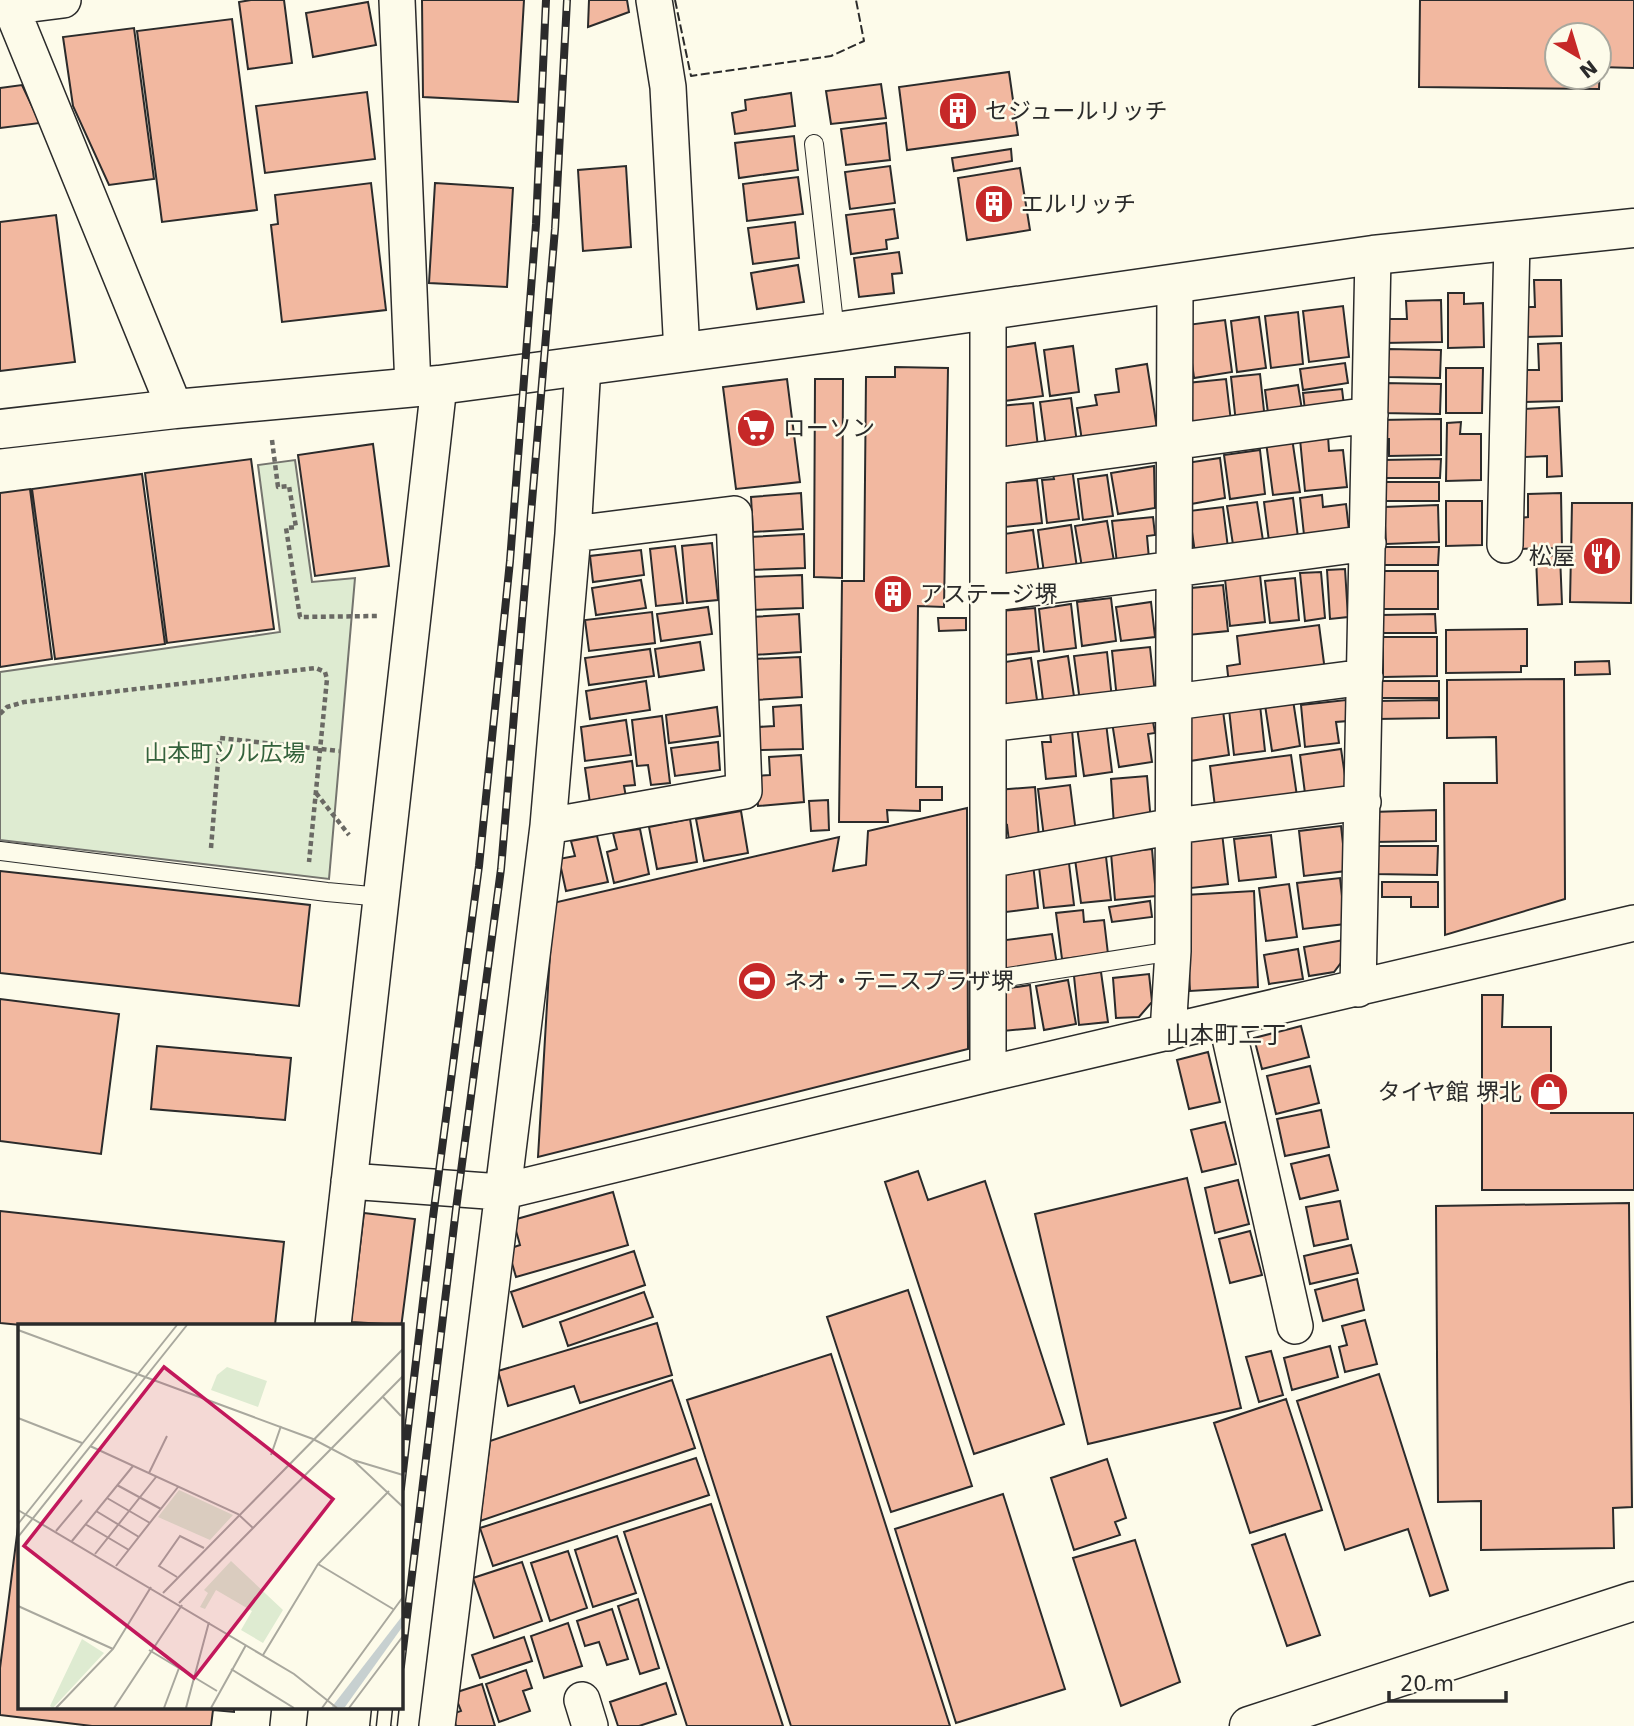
<svg xmlns="http://www.w3.org/2000/svg" width="1634" height="1726" viewBox="0 0 1634 1726" font-family="'DejaVu Sans','Noto Sans JP',sans-serif">
<style>
.green{fill:#deebd1;stroke:#74746e;stroke-width:2}
.building{fill:#f2b8a0;stroke:#2b2b2b;stroke-width:2;fill-rule:evenodd}
.lines{fill:none;stroke-linecap:round;stroke-linejoin:round}
.lane-casing{stroke:#2b2b2b;stroke-width:20}
.street-casing{stroke:#2b2b2b;stroke-width:38}
.secondary-casing{stroke:#2b2b2b;stroke-width:41}
.path{stroke:#6a6964;stroke-width:4.5;stroke-dasharray:5 3.5;stroke-linecap:butt}
.lane{stroke:#fdfbea;stroke-width:18}
.street{stroke:#fdfbea;stroke-width:35}
.secondary{stroke:#fdfbea;stroke-width:38}
.rail-casing{stroke:#2b2b2b;stroke-width:8}
.rail{stroke:#fdfbea;stroke-width:5;stroke-dasharray:16;stroke-linecap:butt}
.fence{stroke:#2b2b2b;stroke-width:2;stroke-dasharray:9 3.5;stroke-linecap:butt}
.labels{text-anchor:middle;stroke-width:5;stroke-linejoin:round;paint-order:stroke}
.poi-label{font-size:23px;fill:#2b2b2b;stroke:#fdfbea;text-anchor:start}
.park-label{font-size:23px;fill:#34623c;stroke:#fdfbea}
.neighbourhood-label{font-size:24px;fill:#2b2b2b;stroke:#fdfbea}
.inset-road{fill:none;stroke:#a9a89e;stroke-width:2}
.view{fill:#c2185b;fill-opacity:0.15;stroke:#c2185b;stroke-width:3.5}
.inset-edge{fill:none;stroke:#2b2b2b;stroke-width:3.5}
</style>
<rect width="100%" height="100%" fill="#fdfbea"/>
<!-- green -->
<path class="green" d="M295 460 312 582 355 578 329 879 0 840V672L280 632 258 465Z"/>
<!-- building -->
<path class="building" d="M251 0H284L292 63 248 69 239 2Z
M422 0H524L518 102 423 97Z
M589 0H627L629 12 588 27Z
M1420 0H1634V68L1600 67 1599 89 1419 87ZM1557 35H1599V77H1557Z
M368 2 376 45 313 57 306 13Z
M232 19 257 210 162 222 137 31Z
M134 28 154 179 109 185 73 106 63 37Z
M1009 72 1018 135 907 150 899 87Z
M881 84 886 118 831 124 826 91Z
M22 85 40 123 0 128V88Z
M367 92 375 159 265 173 256 106Z
M791 93 795 126 735 134 732 113 746 110 745 100Z
M886 123 890 160 846 165 841 129Z
M794 136 798 170 739 178 735 143Z
M1011 149 1012 161 954 171 952 158Z
M626 166 631 247 583 251 578 170Z
M890 166 895 203 850 209 845 172Z
M1020 168 1030 230 967 240 958 178Z
M798 177 803 214 747 221 743 184Z
M371 183 386 310 282 322 271 225 278 224 275 195Z
M435 183 513 188 507 287 429 283Z
M894 209 898 238 886 240 887 249 851 254 846 215Z
M56 215 75 362 0 371V222Z
M795 222 799 258 753 264 748 228Z
M899 252 902 273 892 274 894 293 859 297 854 258Z
M798 265 804 302 757 309 751 273Z
M1534 280H1561L1562 336 1522 337 1521 307H1535Z
M1448 293H1464V304L1483 303 1484 347 1448 348Z
M1441 300 1442 342 1383 343 1382 319H1407L1406 301Z
M1343 306 1349 357 1309 362 1303 311Z
M1298 312 1303 364 1271 368 1265 316Z
M1259 317 1266 368 1237 372 1231 321Z
M1225 320 1232 372 1194 378 1187 325Z
M1035 343 1043 396 1004 401 1001 348Z
M1561 343 1562 401 1521 402V370H1539L1538 344Z
M1073 346 1079 392 1050 396 1044 350Z
M1387 349 1441 350 1440 378 1387 377Z
M1345 363 1348 383 1303 390 1300 369Z
M1147 364 1158 435 1083 447 1077 408 1097 405 1095 395 1119 392 1116 369Z
M895 367 948 368 944 607 918 606 916 787H942V800H920V811L887 810 888 822H839L842 581H864L866 377H895Z
M1446 368H1483L1482 413H1446Z
M1260 374 1265 420 1236 423 1231 377Z
M787 379 800 482 736 489 723 387Z
M815 379H843L842 578 814 577Z
M1226 379 1232 430 1193 434 1187 383Z
M1382 383 1441 384 1440 414 1381 413Z
M1298 385 1303 416 1269 421 1265 390Z
M1342 389 1345 414 1306 419 1303 393Z
M1071 398 1077 443 1046 447 1040 402Z
M1033 403 1039 456 999 461 1000 406Z
M1559 407 1562 476 1547 477V456L1525 457 1523 409Z
M1441 419V455L1389 456V439H1379V420Z
M1461 422 1460 434H1481V480L1446 481 1447 423Z
M1328 436 1329 451 1343 450 1347 487 1305 491 1300 439Z
M1292 438 1300 492 1273 495 1266 442Z
M373 444 389 566 315 576 298 455Z
M1260 450 1265 494 1230 499 1224 455Z
M1220 458 1225 498 1191 504 1186 463Z
M251 459 274 629 167 643 145 473Z
M1441 459 1440 478H1382V460Z
M1154 466 1155 508 1118 514 1111 473Z
M1072 468 1079 519 1047 523 1042 480 1054 479 1052 471Z
M142 474 165 644 55 659 32 489Z
M1107 475 1113 516 1083 520 1078 479Z
M1037 480 1042 523 1005 527 1001 483Z
M1381 482H1439V501H1382Z
M30 489 52 659 0 667V493Z
M801 493 803 529 753 532 751 497Z
M1561 493 1562 548 1518 549V518L1528 517V494Z
M1322 495 1323 507 1346 504 1350 539 1305 544 1300 498Z
M1293 498 1299 545 1270 549 1264 502Z
M1446 501H1482V545L1446 546Z
M1257 502 1264 547 1234 551 1227 506Z
M1572 503H1632L1631 603 1570 602Z
M1438 505 1439 542 1386 544 1384 507Z
M1223 507 1228 548 1195 553 1189 511Z
M1153 517 1155 535 1147 536 1149 559 1117 563 1112 521Z
M1107 521 1115 567 1083 573 1075 526Z
M1071 525 1078 575 1045 580 1038 530Z
M1033 530 1040 581 1003 586 997 535Z
M804 534 805 568 751 570 749 537Z
M712 543 718 600 687 603 682 546Z
M675 546 683 603 656 606 650 549Z
M1381 547H1439L1438 565H1381Z
M641 550 644 575 593 582 590 556Z
M1560 555 1562 604 1538 605 1536 557Z
M1345 569 1348 617 1330 619 1327 570Z
M1378 571H1438V609H1378Z
M1321 572 1325 618 1305 621 1300 573Z
M802 575 803 608 751 610 750 577Z
M1260 575 1265 622 1230 626 1225 579Z
M1295 578 1299 620 1270 623 1265 581Z
M641 580 646 608 596 615 592 588Z
M1223 585 1228 631 1188 635 1185 602 1192 601 1191 588Z
M1111 598 1116 641 1082 646 1077 602Z
M1151 602 1155 637 1121 641 1116 607Z
M1071 604 1076 648 1044 652 1039 609Z
M708 607 712 634 661 641 657 614Z
M1035 608 1039 651 1004 655 1000 611Z
M652 612 655 643 589 651 585 620Z
M799 614 801 652 753 655 751 617Z
M1435 614 1436 633H1381V615Z
M938 618H966V630L939 631Z
M1319 625 1325 671 1229 685 1227 666 1240 664 1237 636Z
M1527 629V666H1521V672L1446 673V630Z
M1383 637H1437V676L1383 677Z
M700 642 704 670 659 677 655 649Z
M1150 647 1155 694 1117 699 1112 651Z
M650 649 654 676 589 685 585 658Z
M1107 652 1112 699 1080 702 1074 656Z
M1068 656 1075 703 1044 708 1038 661Z
M800 657 802 697 756 700 754 659Z
M1031 658 1038 707 1005 711 999 663Z
M1609 661 1610 674 1575 675V662Z
M1564 679 1565 899 1445 935 1444 783H1497L1496 737 1447 738V680Z
M646 681 650 710 590 719 586 691Z
M1377 681H1439V698H1377Z
M1293 700 1300 746 1272 751 1265 705Z
M1346 700 1348 721 1336 722 1339 743 1305 747 1301 705Z
M1439 700V718L1377 719V701Z
M801 705 803 749 759 750 758 727 774 726 773 707Z
M1260 705 1265 751 1234 755 1229 709Z
M717 707 720 736 669 743 666 715Z
M1223 711 1229 755 1190 761 1184 716Z
M662 716 670 783 651 785 648 765 637 766 632 720Z
M1152 716 1155 733 1148 734 1152 762 1119 767 1112 722Z
M626 720 631 755 585 761 581 727Z
M1106 723 1112 772 1084 776 1077 727Z
M1072 730 1076 776 1046 779 1042 742H1051L1050 733Z
M718 742 720 770 675 776 671 748Z
M1341 749 1348 796 1306 801 1300 755Z
M801 755 804 802 758 806 756 776 770 775 769 757Z
M1291 755 1298 803 1216 815 1210 766Z
M632 761 635 785 624 786 626 797 590 803 585 768Z
M1147 776 1151 822 1114 826 1111 779Z
M1070 785 1076 833 1044 837 1038 789Z
M1035 787 1039 838 1009 841 1007 825 1000 826 997 790Z
M828 800 829 830 811 831 809 801Z
M967 808 968 1049 538 1157 553 903 839 837 833 871 866 865 868 831Z
M1436 810V841L1372 842V812Z
M741 811 748 853 704 861 696 819Z
M690 819 697 862 657 869 649 827Z
M1341 826 1346 871 1304 876 1299 831Z
M640 829 649 874 614 883 607 852 617 849 613 833Z
M1222 833 1228 884 1191 888 1185 838Z
M1271 835 1276 877 1239 881 1234 839Z
M597 836 608 882 566 891 559 859 575 856 571 841Z
M1373 846H1438L1437 875 1373 874Z
M1105 848 1111 900 1081 903 1074 852Z
M1152 849 1156 896 1115 900 1111 853Z
M1068 855 1074 905 1044 908 1038 859Z
M1033 864 1038 908 998 913 993 869Z
M0 871 310 905 299 1006 0 973Z
M1340 878 1345 924 1303 929 1297 883Z
M1382 882H1438V907H1411V897H1382Z
M1289 884 1297 937 1266 941 1259 888Z
M1254 891 1258 987 1190 991 1185 895Z
M1150 901 1152 917 1112 922 1109 907Z
M1083 910 1084 922 1104 920 1108 954 1062 959 1056 913Z
M1052 934 1057 965 1002 973 998 941Z
M1344 940 1346 956 1334 972 1309 976 1304 947Z
M1298 949 1303 979 1269 984 1264 955Z
M1101 972 1108 1022 1079 1025 1074 976Z
M1149 974 1152 1002 1139 1017 1116 1018 1113 978Z
M1068 980 1076 1024 1044 1030 1036 986Z
M1030 985 1035 1028 1003 1031 997 990Z
M1482 995H1503L1502 1027H1551V1113H1634V1190H1482Z
M0 999 119 1014 101 1154 0 1141Z
M1301 1026 1309 1057 1262 1069 1254 1038Z
M157 1046 291 1058 285 1120 151 1109Z
M1208 1052 1220 1102 1189 1109 1177 1060Z
M1310 1066 1319 1103 1276 1114 1267 1076Z
M1321 1110 1329 1147 1285 1156 1277 1119Z
M1225 1122 1236 1164 1202 1172 1191 1130Z
M1329 1155 1338 1190 1300 1199 1291 1164Z
M918 1171 928 1200 985 1181 1064 1424 974 1454 885 1182Z
M1187 1178 1241 1408 1088 1444 1035 1214Z
M1238 1180 1249 1224 1215 1233 1205 1188Z
M613 1192 628 1245 516 1277 508 1249 520 1245 513 1220Z
M1340 1201 1348 1239 1314 1246 1306 1207Z
M1629 1203 1632 1507 1613 1508 1614 1548 1481 1550V1501L1438 1502 1436 1206Z
M0 1211 284 1242 275 1325H21L0 1323Z
M364 1213 415 1219 401 1328V1325L351 1322Z
M1250 1231 1262 1275 1230 1283 1219 1239Z
M1351 1245 1358 1273 1310 1284 1304 1256Z
M634 1251 645 1285 523 1327 511 1292Z
M1357 1279 1364 1310 1323 1321 1315 1290Z
M908 1290 972 1486 891 1512 827 1317Z
M644 1292 653 1317 568 1346 560 1322Z
M1365 1320 1377 1364 1345 1372 1339 1347 1347 1345 1342 1326Z
M657 1323 672 1375 580 1403 574 1386 508 1406 498 1371Z
M1330 1346 1338 1377 1292 1390 1284 1358Z
M1271 1351 1283 1395 1259 1402 1246 1357Z
M831 1354 950 1726H791L687 1400Z
M1379 1374 1448 1590 1430 1596 1408 1529 1345 1550 1297 1401Z
M672 1380 695 1448 480 1521 490 1441Z
M1286 1399 1322 1510 1250 1533 1214 1423Z
M696 1458 709 1495 493 1566 480 1528Z
M1107 1459 1126 1518 1115 1522 1120 1535 1074 1550 1051 1478Z
M1003 1494 1065 1689 956 1723 895 1529Z
M711 1504 783 1726H687L624 1532Z
M19 1519V1707H234V1712L213 1710 211 1726H92L0 1715V1668Z
M1285 1534 1320 1635 1287 1646 1252 1545Z
M617 1536 636 1593 593 1607 575 1550Z
M1135 1540 1180 1682 1121 1706 1073 1558Z
M568 1551 587 1608 550 1621 531 1563Z
M522 1562 542 1621 494 1638 473 1578Z
M638 1599 659 1668 640 1674 618 1606Z
M612 1609 628 1659 607 1665 599 1642 585 1646 577 1621Z
M568 1623 582 1666 544 1678 531 1636Z
M524 1637 532 1661 480 1678 472 1655Z
M526 1670 532 1688 523 1691 530 1711 499 1722 486 1684Z
M666 1683 676 1714 639 1726H618L610 1702Z
M482 1684 495 1726H456L452 1714 461 1711 454 1693Z"/>
<g class="lines">
<!-- lane casing -->
<g class="lane-casing">
<path id="lane" d="M814 144 835 332
M0 851 327 892 382 897
M989 980 1173 951"/>
</g>
<!-- street casing -->
<g class="street-casing">
<path id="street" d="M8 0 175 409
M397 0 413 387
M654 0 668 87 682 353
M0 8 63 0
M988 467 1370 415
M1505 545 1512 241
M987 594 1368 543
M988 724 1174 702 1365 677
M548 826 744 791 734 514 573 534
M988 860 1174 826 1363 802
M1358 989 1373 255
M1226 1020 1295 1326
M1168 1033 1173 951 1175 283
M988 1074V310
M349 1181 501 1192 988 1074 1634 923
M333 1325 439 385
M582 1700 590 1726
M288 1726 290 1707
M437 1726 548 826 573 534 583 365"/>
</g>
<!-- secondary casing -->
<g class="secondary-casing">
<path id="secondary" d="M0 429 175 409 439 385 835 332 1373 255 1634 228
M1249 1726 1634 1601"/>
</g>
<!-- path -->
<path class="path" d="M272 440 278 487 289 486 296 527 286 528 300 617 377 616
M0 714 7 707 24 702 316 668 325 672 327 679 309 862
M316 793 349 835
M211 848 220 738 339 751"/>
<!-- lane -->
<use href="#lane" class="lane"/>
<!-- street -->
<use href="#street" class="street"/>
<!-- secondary -->
<use href="#secondary" class="secondary"/>
<!-- rail casing -->
<g class="rail-casing">
<path id="rail" d="M401 1488 433 1217 479 866 510 561 536 224 546 0
M401 1666 456 1209 501 869 555 229 567 0
M373 1726 375 1707
M394 1726 396 1707"/>
</g>
<!-- rail -->
<use href="#rail" class="rail"/>
<!-- fence -->
<path class="fence" d="M675 0 691 76 831 56 864 41 856 0"/>
</g>
<!-- icons -->
<defs>
<g id="building-disc" transform="scale(2.0125)"><circle r="9.5" fill="#c62828" stroke="#fdfbea"/><path d="M-4-6H4V6H1V3H-1V6H-4ZM-2.5-4.3h1.7v1.8h-1.7ZM.8-4.3h1.7v1.8H.8ZM-2.5-1h1.7V.8h-1.7ZM.8-1h1.7V.8H.8Z" fill="#fff"/></g>
<g id="supermarket-disc" transform="scale(2.0125)"><circle r="9.5" fill="#c62828" stroke="#fdfbea"/><path d="M-6-5.5h2.5l.6 2H6L4.5 2H-2.5L-4.4-4H-6ZM-1.5 3.2a1.3 1.3 0 1 0 .1 0ZM3 3.2a1.3 1.3 0 1 0 .1 0Z" fill="#fff"/></g>
<g id="restaurant-disc" transform="scale(2.0125)"><circle r="9.5" fill="#c62828" stroke="#fdfbea"/><path d="M-5-6h1v4h1v-4h1v4h1v-4h1v5L-1.5 .5V6h-2V.5L-5-1ZM5-6V6H3V1.5H1.5Q1.5-4 5-6Z" fill="#fff"/></g>
<g id="stadium-disc" transform="scale(2.0125)"><circle r="9.5" fill="#c62828" stroke="#fdfbea"/><path d="M0-5a6.5 5 0 1 0 0 10a6.5 5 0 1 0 0-10ZM-3.5-1.8h7v3.6h-7Z" fill="#fff"/></g>
<g id="shop-disc" transform="scale(2.0125)"><circle r="9.5" fill="#c62828" stroke="#fdfbea"/><path d="M-5-2.5h2.3a2.7 3.5 0 0 1 5.4 0H5L5.5 6h-11ZM-1.5-2.5h3a1.5 2.3 0 0 0-3 0Z" fill="#fff"/></g>
</defs>
<g fill-rule="evenodd">
<use href="#building-disc" x="958" y="111"/>
<use href="#building-disc" x="994" y="204"/>
<use href="#supermarket-disc" x="756" y="428"/>
<use href="#restaurant-disc" x="1602" y="556"/>
<use href="#building-disc" x="893" y="594"/>
<use href="#stadium-disc" x="757" y="981"/>
<use href="#shop-disc" x="1549" y="1092"/>
</g>
<g class="labels">
<!-- poi labels -->
<g class="poi-label">
<text x="985" y="119">セジュールリッチ</text>
<text x="1021" y="212">エルリッチ</text>
<text x="783" y="436">ローソン</text>
<text x="1575" y="564" text-anchor="end">松屋</text>
<text x="920" y="602">アステージ堺</text>
<text x="784" y="989">ネオ・テニスプラザ堺</text>
<text x="1522" y="1100" text-anchor="end">タイヤ館 堺北</text>
</g>
<!-- park labels -->
<g class="park-label">
<text x="225" y="761">山本町ソル広場</text>
</g>
<!-- neighbourhood labels -->
<g class="neighbourhood-label">
<text x="1226" y="1043">山本町二丁</text>
</g>
</g>
<!-- overview -->
<g transform="translate(18 1324)">
<rect width="385" height="385" fill="#fdfbea"/>
<path d="M209 43 249 57 240 83 193 66 199 51ZM161 166 215 191 192 216 140 193ZM213 237 265 286 245 319 223 306 234 287 198 266 187 285 182 283 190 269 186 266ZM64 315 86 329 35 384 32 382Z" fill="#deebd1"/>
<path d="M385 291V302L327 383 313 384Z" fill="#c7d0d0"/>
<path class="inset-road" d="M0 6 295 115 335 136 385 183M365 73 383 92M0 94 64 119M72 122 220 190 235 204M253 131 263 102M335 136 385 151M131 149 149 112M99 161 143 185M89 174 132 199M0 186 276 350 319 384M78 187 121 213M0 200 159 1M67 200 111 226M38 207 64 176M0 213 169 1M54 217 115 142M77 230 138 153M300 240 375 285M98 242 160 163M159 253 141 242 162 212 186 224M145 269 385 25M161 279 385 52M0 282 95 325M131 326 199 367M245 331 300 240 371 167M213 345 276 384M38 384 95 325 133 263M96 384 164 281M146 384 161 344M168 384 191 298M193 384 228 321M304 384 385 273M331 384 385 312"/>
<path class="view" d="M146 43 315 175 176 354 6 222Z"/>
<rect width="385" height="385" class="inset-edge"/>
</g>
<!-- north arrow -->
<g transform="translate(1578 56) rotate(142)"><circle r="33" fill="#fdfbea" stroke="#a9a89e" stroke-width="2"/>
<path d="M0-5L12 26L0 18L-12 26Z" fill="#c62828"/>
<text y="-10" font-size="19" font-weight="bold" text-anchor="middle" fill="#2b2b2b">N</text>
</g>
<!-- scale -->
<path d="M1389 1691v10h117v-10" fill="none" stroke="#2b2b2b" stroke-width="3.5"/>
<text x="1400" y="1691" font-size="21" fill="#2b2b2b" stroke="#fdfbea" stroke-width="5" paint-order="stroke">20 m</text>
</svg>
